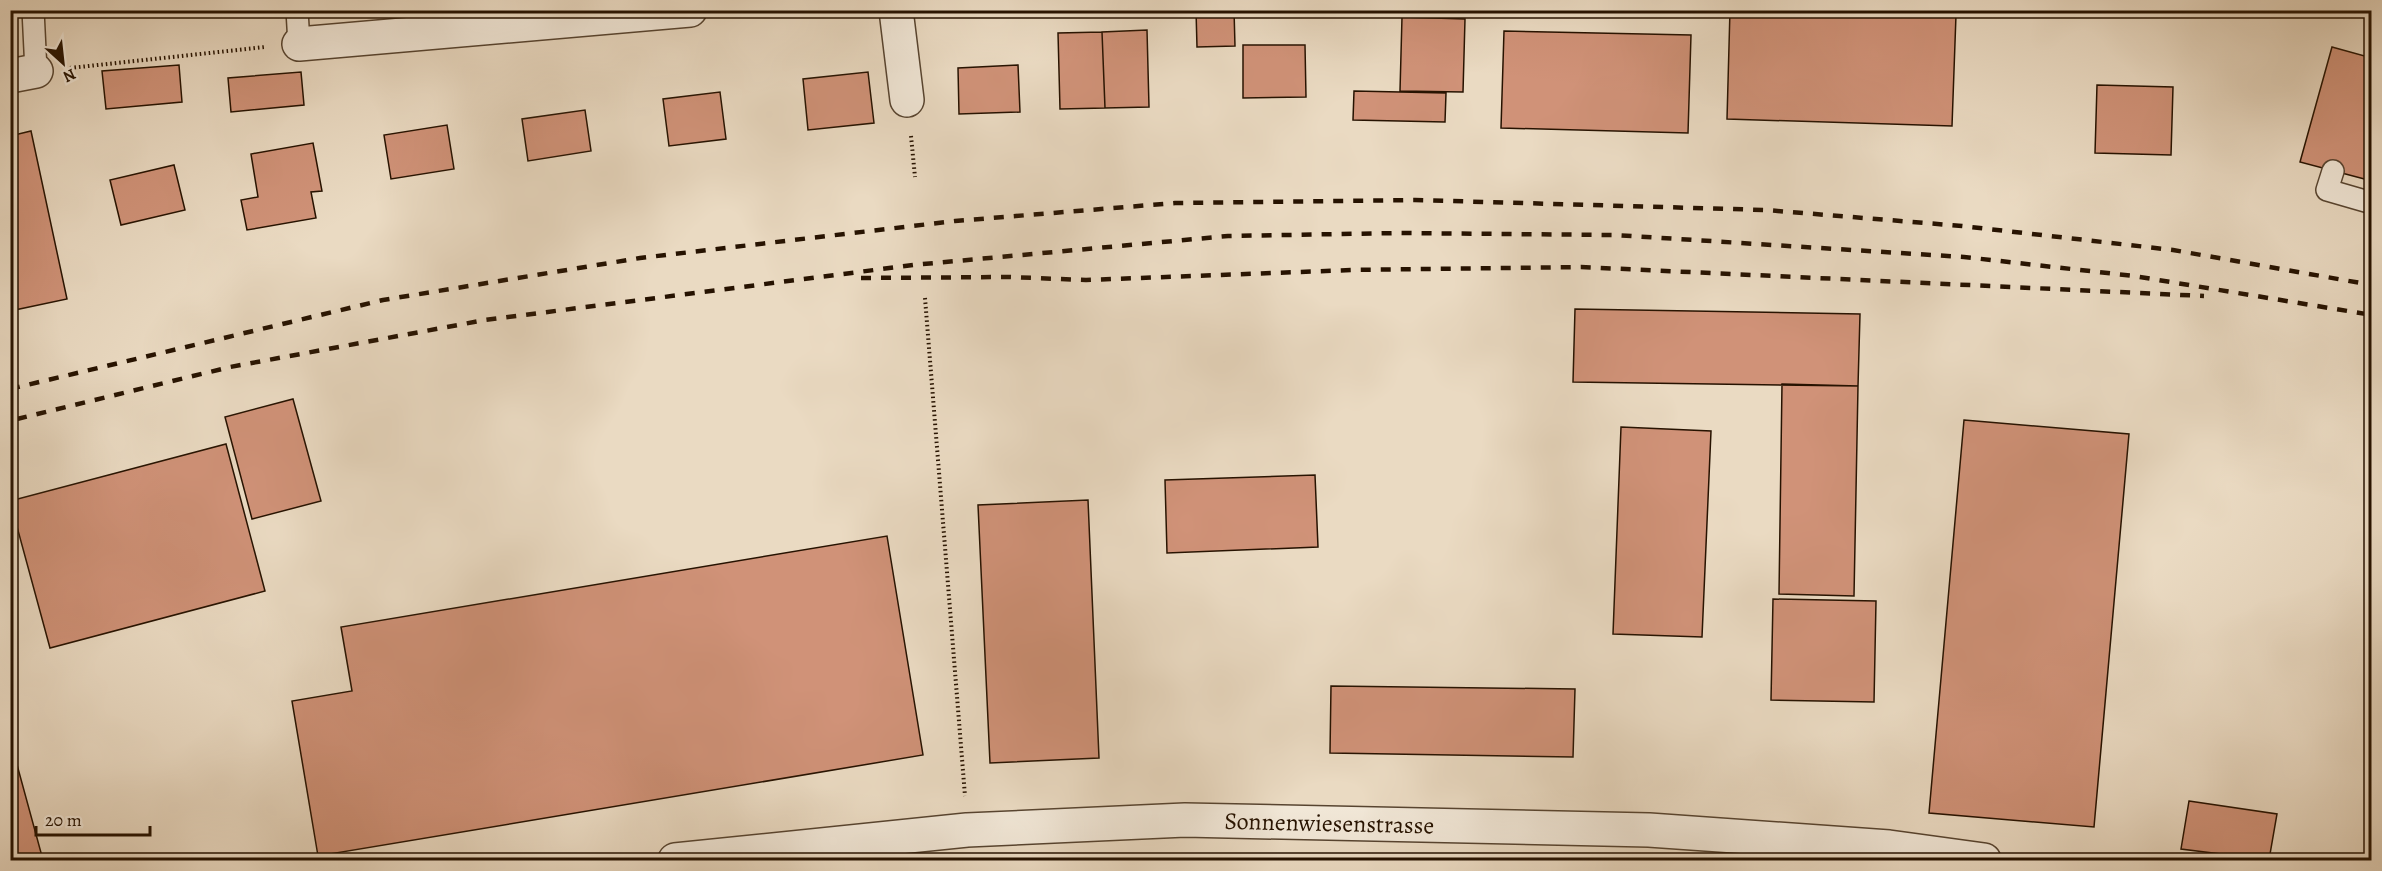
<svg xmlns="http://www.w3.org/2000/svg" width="2382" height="871" viewBox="0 0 2382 871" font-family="Alegreya,serif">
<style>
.building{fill:#d09278;stroke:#261200;stroke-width:1.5}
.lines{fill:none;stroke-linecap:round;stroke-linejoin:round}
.lane-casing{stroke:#574430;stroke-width:24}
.street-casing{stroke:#574430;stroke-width:36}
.path{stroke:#261200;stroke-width:4;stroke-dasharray:1.5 3;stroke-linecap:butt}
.lane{stroke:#f1e7d7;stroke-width:21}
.street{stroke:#f1e7d7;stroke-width:33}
.rail{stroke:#261200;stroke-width:4.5;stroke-dasharray:10 10;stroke-linecap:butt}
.labels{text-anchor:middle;stroke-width:4.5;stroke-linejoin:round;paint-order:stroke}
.street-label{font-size:24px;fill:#261200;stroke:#f1e7d7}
</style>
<rect width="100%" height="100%" fill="#eadac2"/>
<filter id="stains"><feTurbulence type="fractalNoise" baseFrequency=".00333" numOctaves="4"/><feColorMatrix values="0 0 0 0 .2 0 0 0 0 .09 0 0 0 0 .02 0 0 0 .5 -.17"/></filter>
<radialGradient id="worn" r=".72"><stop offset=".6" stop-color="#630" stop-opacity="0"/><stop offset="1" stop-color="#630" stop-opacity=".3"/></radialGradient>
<!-- building -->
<path class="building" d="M174 10H242L243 13 174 17Z
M1196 10H1234L1235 46 1197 47Z
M1730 10 1956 15 1952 126 1727 119Z
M1402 17 1465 19 1463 92 1400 91Z
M1147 30 1149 107 1105 108 1102 32Z
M1504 31 1691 35 1688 133 1501 128Z
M1102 32 1105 108 1060 109 1058 33Z
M1243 45H1305L1306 97 1243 98Z
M2332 47 2372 58V181L2300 162Z
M179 65 182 102 106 109 102 71Z
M1018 65 1020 112 959 114 958 68Z
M301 72 304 105 231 112 228 78Z
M868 72 874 123 808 130 803 79Z
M2097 85 2173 87 2171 155 2095 153Z
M1354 91 1446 93 1445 122 1353 120Z
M720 92 726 139 669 146 663 99Z
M585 110 591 151 528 161 522 119Z
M447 125 454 169 391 179 384 135Z
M31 131 67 299 10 311V136Z
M313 143 322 191 311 192 316 218 247 230 241 200 258 197 251 154Z
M174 165 185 210 121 225 110 180Z
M1575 309 1860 314 1858 386 1573 382Z
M1782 384 1858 386 1854 596 1779 594Z
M293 399 321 501 252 519 225 417Z
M1964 420 2129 434 2094 827 1929 813Z
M1621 427 1711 431 1702 637 1613 634Z
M226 444 265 591 50 648 10 501Z
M1315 475 1318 547 1167 553 1165 480Z
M1088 500 1099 758 990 763 978 505Z
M887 536 923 755 318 856 292 701 352 691 341 627Z
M1773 599 1876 601 1874 702 1771 700Z
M1331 686 1575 689 1573 757 1330 753Z
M10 739 43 860H10Z
M2189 801 2277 814 2269 860 2181 849Z"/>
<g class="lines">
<!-- lane casing -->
<g class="lane-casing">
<path id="lane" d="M33 10 36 71
M297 10 299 44
M2333 171 2327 190 2372 203"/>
</g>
<!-- street casing -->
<g class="street-casing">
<g id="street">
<path d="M896 10 907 100"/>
<path d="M299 44 690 10"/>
<path d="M10 76 36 71"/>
<path id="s1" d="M675 860 967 830 1185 820 1649 830 1889 847 1984 860"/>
</g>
</g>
<!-- path -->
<path class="path" d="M70 68 265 47
M911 136 915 177
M925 298 965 796"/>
<!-- lane -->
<use href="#lane" class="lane"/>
<!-- street -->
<use href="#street" class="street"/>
<!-- rail -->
<path class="rail" d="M861 278 1009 277 1086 280 1351 270 1581 267 2204 296
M10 389 383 300 640 258 955 221 1175 203 1415 200 1766 210 1962 226 2173 250 2372 285
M17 419 230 367 485 320 913 265 1228 236 1400 233 1614 235 1964 257 2134 276 2372 315"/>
</g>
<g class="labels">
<!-- street labels -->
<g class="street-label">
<text dy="8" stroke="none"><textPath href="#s1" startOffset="656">Sonnenwiesenstrasse</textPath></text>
</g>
</g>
<!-- margin -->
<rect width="2382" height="871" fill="none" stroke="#eadac2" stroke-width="36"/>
<rect x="12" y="12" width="2358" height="847" fill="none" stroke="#261200" stroke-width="3"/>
<rect x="18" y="18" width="2346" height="835" fill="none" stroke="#261200" stroke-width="1.5"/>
<!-- north arrow -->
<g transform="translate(63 63) rotate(153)" stroke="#f1e7d7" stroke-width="4.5" paint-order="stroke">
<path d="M0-4.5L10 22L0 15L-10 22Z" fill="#261200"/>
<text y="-9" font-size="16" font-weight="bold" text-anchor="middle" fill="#261200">N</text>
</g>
<!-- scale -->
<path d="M36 826v9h114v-9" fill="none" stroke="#261200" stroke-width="3"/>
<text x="45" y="826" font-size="18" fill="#261200" stroke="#f1e7d7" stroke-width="4.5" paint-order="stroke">20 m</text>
<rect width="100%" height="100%" filter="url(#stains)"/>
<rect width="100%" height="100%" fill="url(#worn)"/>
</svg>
